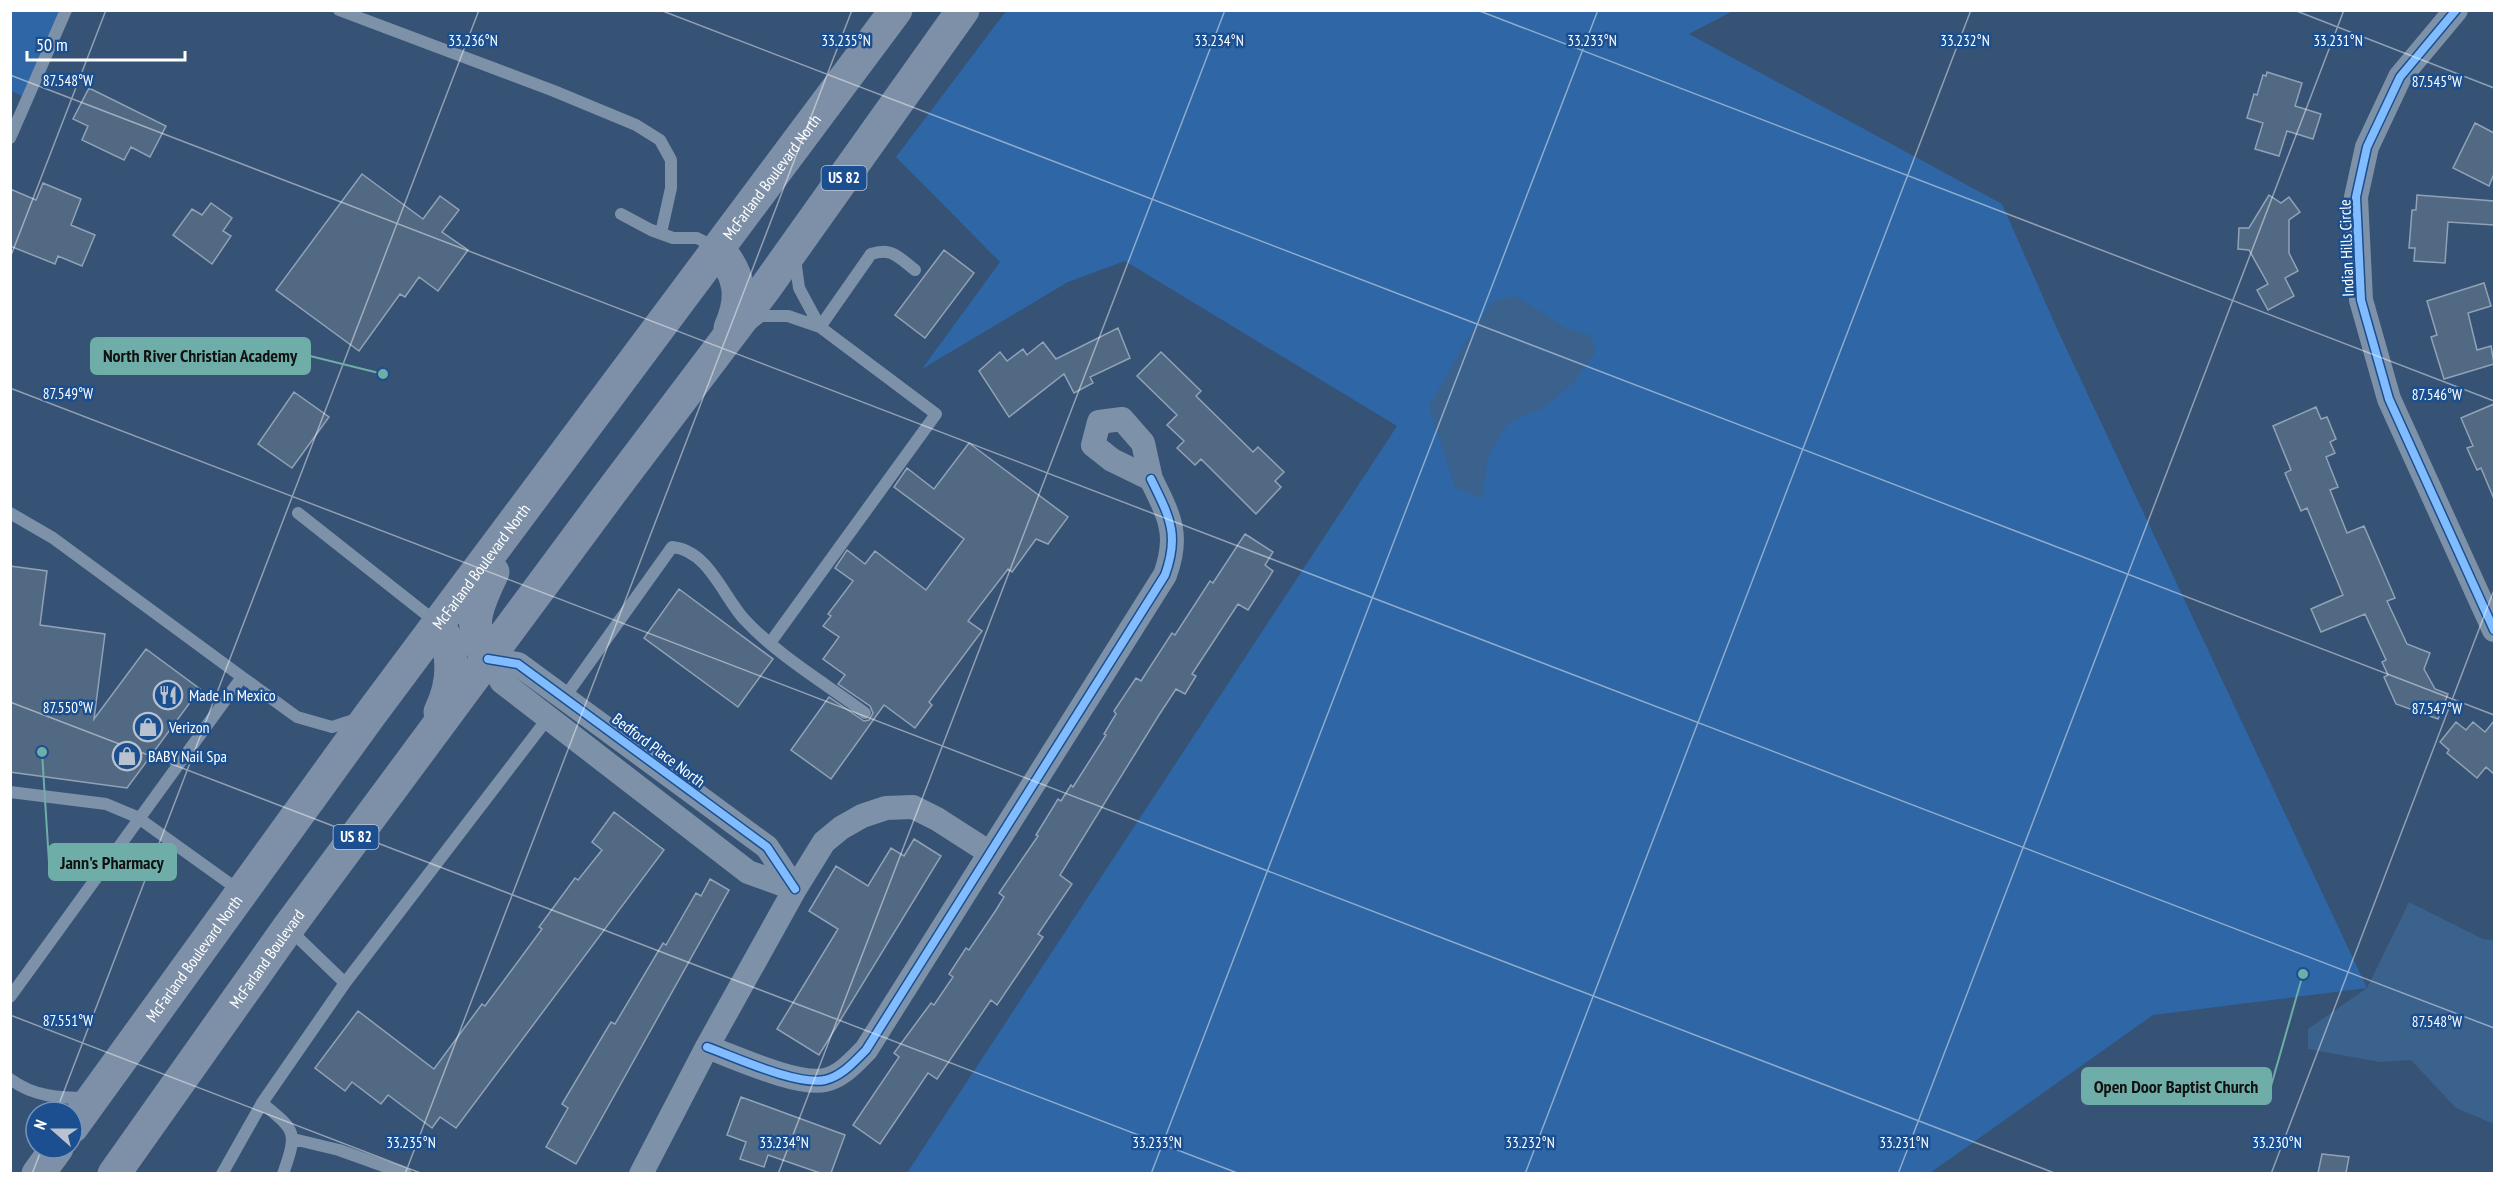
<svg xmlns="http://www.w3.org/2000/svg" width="2505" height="1184" viewBox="0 0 2505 1184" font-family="'PT Sans Narrow',sans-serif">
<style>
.green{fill:#2f66a5}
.water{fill:#3b618d}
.building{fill:#526984;stroke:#92a2b6;stroke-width:1.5}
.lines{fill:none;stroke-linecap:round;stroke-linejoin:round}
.service{stroke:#7d92a8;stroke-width:12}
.minor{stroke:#7d92a8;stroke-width:24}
.trunk{stroke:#7e90a7;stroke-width:33}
.cycleway-casing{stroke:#1b4f8f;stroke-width:11}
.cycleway{stroke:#80bcff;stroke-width:8}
.ticks{fill:none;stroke:#fff;stroke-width:1.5;stroke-opacity:0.45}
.labels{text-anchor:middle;stroke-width:5;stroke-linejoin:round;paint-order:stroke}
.shield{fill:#1b4f8f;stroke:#bbcadd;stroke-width:1.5}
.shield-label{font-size:15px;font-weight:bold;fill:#fff}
.street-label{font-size:16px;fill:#fff;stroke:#1b4f8f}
.poi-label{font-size:16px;fill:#fff;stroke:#1b4f8f;text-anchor:start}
.ticks-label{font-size:15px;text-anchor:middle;fill:#fff;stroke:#1b4f8f;stroke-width:5;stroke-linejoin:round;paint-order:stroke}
.leader{fill:none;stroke:#6fada8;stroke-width:2}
.callout-dot{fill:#6fada8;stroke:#1b4f8f;stroke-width:2}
.callout{fill:#6fada8;stroke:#6fada8;stroke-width:2}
.callout-label{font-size:18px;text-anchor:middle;font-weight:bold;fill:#111}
</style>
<rect width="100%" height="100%" fill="#365274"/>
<!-- green -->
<path class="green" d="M11 11H68L29 99 11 91Z
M1006 11H1733L1689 34 2002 204 2058 331 2367 988 2153 1015 1930 1173H907L1397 426 1125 261 1068 282 922 369 1000 262 896 157Z"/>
<!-- water -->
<path class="water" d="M1516 296 1567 329 1590 335 1596 351 1574 382 1546 406 1507 424 1488 457 1482 499 1455 487 1429 406 1466 341 1493 301Z
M2409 902 2483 939 2494 940V1124L2456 1108 2411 1060 2380 1062 2308 1049V1029L2367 988Z"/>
<!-- building -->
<path class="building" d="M2267 72 2302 83 2295 106 2321 114 2313 139 2287 131 2279 156 2255 149 2263 123 2247 118 2254 94 2257 95 2263 75 2266 76Z
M89 88 166 126 150 157 131 147 124 160 82 140 88 126 73 119Z
M2475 123 2494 133V174L2489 186 2453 168Z
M362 174 423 219 440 196 459 210 442 232 468 250 438 291 419 277 405 297 400 294 359 351 276 290Z
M43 183 81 199 71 225 95 235 82 266 58 256 55 264 10 246V189L36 200Z
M2269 195 2281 203 2289 197 2300 212 2289 220V253L2298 271 2285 278 2294 296 2268 310 2257 290 2268 284 2249 250 2238 249 2239 228H2249Z
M2417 195 2494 201V225L2448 222 2445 263 2414 261 2415 248H2409L2412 210H2416Z
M211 203 232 218 223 231 231 236 212 264 173 235 192 209 202 215Z
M944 250 974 273 925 338 895 315Z
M2484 283 2491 306 2468 313 2477 350 2491 346 2494 364 2444 379 2431 337 2437 335 2427 301Z
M1118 328 1130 358 1090 377 1093 383 1074 393 1064 374 1009 417 979 371 1000 352 1007 361 1023 349 1027 355 1043 342 1056 359Z
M1161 352 1201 391 1196 396 1253 452 1258 447 1284 472 1275 481 1281 487 1256 514 1201 459 1195 465 1177 448 1184 441 1167 425 1177 415 1137 376Z
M294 392 329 417 292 468 258 444Z
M2494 404V499L2481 468 2477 470 2467 448 2473 446 2461 418Z
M2316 407 2321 419 2327 417 2336 439 2330 442 2335 453 2326 457 2338 487 2330 490 2347 533 2364 526 2395 598 2387 601 2407 644 2430 653 2424 669 2435 689 2448 694 2438 719 2396 704 2384 677 2388 675 2382 662 2386 660 2365 614 2321 632 2311 609 2343 595 2307 508 2301 511 2285 473 2291 470 2273 426Z
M969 443 1068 517 1048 544 1036 539 1012 572 1008 569 968 621 982 631 929 702 932 705 915 728 884 705 831 779 791 750 829 697 864 721 869 720 873 713 870 706 838 684 845 675 823 659 839 637 823 626 831 616 828 614 853 581 835 568 847 550 865 564 875 551 926 590 964 539 894 487 907 468 934 489Z
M1245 534 1273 552 1265 565 1273 571 1248 610 1238 604 1192 674 1196 676 1185 694 1176 689 1159 715 1060 875 1072 884 1038 934 1043 937 997 1005 991 1000 937 1079 928 1073 880 1144 853 1125 899 1057 894 1053 931 1003 934 1005 953 977 949 974 966 948 969 950 996 910 1004 897 999 893 1038 836 1036 835 1058 799 1061 801 1071 785 1073 787 1106 735 1104 734 1116 714 1114 711 1136 678 1141 681 1172 633 1175 635 1210 581 1213 583Z
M10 566 47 571 40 625 105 634 94 719 146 649 200 689 127 788 10 772Z
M679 589 773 659 738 707 644 638Z
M2494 721V774L2486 767 2477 778 2447 753 2449 750 2440 742 2456 722 2466 730 2473 722 2485 732Z
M614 812 664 850 456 1128 440 1117 432 1128 388 1095 381 1104 352 1082 345 1091 315 1068 358 1011 434 1069 482 1004 485 1006 542 929 539 927 575 878 578 880 602 850 592 842Z
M914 839 941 856 819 1055 777 1029 838 929 809 911 836 866 868 886 891 848 904 856Z
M710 879 729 890 576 1164 546 1147 568 1108 562 1104 611 1022 615 1024 663 943 666 945 696 893 701 896Z
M741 1097 845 1135 831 1173H820L768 1155 764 1167 740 1159 746 1142 727 1135Z
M2322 1154 2349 1157 2346 1173H2318Z"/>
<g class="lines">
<!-- service -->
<path class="service" d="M339 10 554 91 636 125 660 140 671 160V188L661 233
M10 138 66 10
M621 214 651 230 673 238H697L717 248
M795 259 799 288 820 327
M751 324 761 316H788L820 327 936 414 770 643
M820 327 871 254C892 247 898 257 915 270
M10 513 53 538 242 677 10 997
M298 513 436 622
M242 677 297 717 332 727 357 719
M562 701 672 547C708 550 723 596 744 619 778 656 825 683 865 713
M10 792 106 804 137 817 240 891
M288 928 345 983
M10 1079C34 1097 60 1098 88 1098
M262 1103C296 1131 298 1131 283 1174
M293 1139 339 1150 406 1174
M222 1174 262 1103 345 983 551 714"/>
<!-- minor -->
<path class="minor" d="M2456 10 2400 77 2367 147 2356 197 2361 300 2389 399 2494 630
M1122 419 1143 443 1151 479 1112 460 1093 445 1099 422Z
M488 659 518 664 767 847 795 889
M488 659 502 682 748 872 795 889
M707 1047C735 1057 797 1086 825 1080 842 1076 854 1062 866 1050L1165 575C1180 534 1169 516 1151 479
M641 1174 707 1047 795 889 824 842 841 828 862 816 886 808 913 807 937 819 990 853"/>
<!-- trunk -->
<g class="trunk">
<path d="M718 249C740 274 744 297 730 328"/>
<path d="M439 625C456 654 454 683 440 712"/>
<path d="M488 659C465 626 478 604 493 572"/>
<path id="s1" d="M72 1127 370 715 896 10"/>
<path d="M38 1174 57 1148"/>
<path id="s2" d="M114 1174 288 928 611 492 766 287 963 10"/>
</g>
<!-- cycleway casing -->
<g class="cycleway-casing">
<path id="cycleway" d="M2456 10 2400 77 2367 147 2356 197 2361 300 2389 399 2494 630
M488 659 518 664 767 847 795 889
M707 1047C735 1057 797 1086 825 1080 842 1076 854 1062 866 1050L1165 575C1180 534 1169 516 1151 479"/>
</g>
<!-- cycleway -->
<use href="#cycleway" class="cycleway"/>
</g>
<!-- ticks -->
<path class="ticks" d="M660 10 2494 715M1477 10 2494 401M2294 10 2494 88M10 75 2494 1028M10 258 106 10M10 388 2057 1174M10 702 1240 1174M10 1015 423 1174M56 1112 479 10M32 1174 42 1148M405 1174 852 10M778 1174 1225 10M1151 1174 1598 10M1525 1174 1971 10M1898 1174 2344 10M2271 1174 2494 590"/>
<!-- icons -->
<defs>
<g id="restaurant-ring" transform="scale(1.5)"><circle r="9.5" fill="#1b4f8f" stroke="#b9c2ce" stroke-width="1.5"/><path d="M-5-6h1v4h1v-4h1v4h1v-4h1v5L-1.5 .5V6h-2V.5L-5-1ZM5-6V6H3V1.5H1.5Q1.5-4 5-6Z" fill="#b9c2ce"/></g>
<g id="shop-ring" transform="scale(1.5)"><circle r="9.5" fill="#1b4f8f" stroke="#b9c2ce" stroke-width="1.5"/><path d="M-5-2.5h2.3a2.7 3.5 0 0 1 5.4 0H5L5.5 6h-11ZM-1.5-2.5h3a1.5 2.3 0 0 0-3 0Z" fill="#b9c2ce"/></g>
</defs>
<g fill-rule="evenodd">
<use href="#restaurant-ring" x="168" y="695"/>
<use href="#shop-ring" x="148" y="727"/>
<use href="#shop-ring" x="127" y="756"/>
</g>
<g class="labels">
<!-- shield labels -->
<g class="shield">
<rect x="821.5" y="166" width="45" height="24" rx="4.5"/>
<rect x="333.5" y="825" width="45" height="24" rx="4.5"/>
</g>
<g class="shield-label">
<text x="844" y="183">US 82</text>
<text x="356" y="842">US 82</text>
</g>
<!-- street labels -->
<g class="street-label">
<text dy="6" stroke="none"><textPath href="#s1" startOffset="1180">McFarland Boulevard North</textPath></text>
<text transform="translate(2346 248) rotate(-92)" y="6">Indian Hills Circle</text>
<text dy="6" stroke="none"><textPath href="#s1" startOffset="694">McFarland Boulevard North</textPath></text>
<text transform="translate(659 750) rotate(37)" y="6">Bedford Place North</text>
<text dy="6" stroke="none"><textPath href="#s1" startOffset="208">McFarland Boulevard North</textPath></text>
<text dy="6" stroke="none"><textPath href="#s2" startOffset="264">McFarland Boulevard</textPath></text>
</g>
<!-- poi labels -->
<g class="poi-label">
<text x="189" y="701">Made In Mexico</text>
<text x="169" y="733">Verizon</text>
<text x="148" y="762">BABY Nail Spa</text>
</g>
</g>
<g class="ticks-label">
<text x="1965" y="46">33.232°N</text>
<text x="2338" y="46">33.231°N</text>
<text x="473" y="46">33.236°N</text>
<text x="846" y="46">33.235°N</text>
<text x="1219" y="46">33.234°N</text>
<text x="1592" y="46">33.233°N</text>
<text x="68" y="86">87.548°W</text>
<text x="2437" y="87">87.545°W</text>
<text x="68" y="399">87.549°W</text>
<text x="2437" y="400">87.546°W</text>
<text x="68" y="713">87.550°W</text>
<text x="2437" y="714">87.547°W</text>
<text x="68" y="1026">87.551°W</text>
<text x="2437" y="1027">87.548°W</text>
<text x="411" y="1148">33.235°N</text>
<text x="784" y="1148">33.234°N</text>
<text x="1157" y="1148">33.233°N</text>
<text x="1530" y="1148">33.232°N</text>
<text x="1904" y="1148">33.231°N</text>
<text x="2277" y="1148">33.230°N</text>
</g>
<!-- callouts -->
<path class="leader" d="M383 374L310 356M42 752L49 862M2303 974L2271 1086"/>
<g class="callout-dot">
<circle cx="383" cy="374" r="6"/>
<circle cx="42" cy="752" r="6"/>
<circle cx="2303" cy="974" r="6"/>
</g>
<g class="callout">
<rect x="91" y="338" width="219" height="36" rx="6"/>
<rect x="49" y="844" width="127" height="36" rx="6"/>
<rect x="2082" y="1068" width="189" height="36" rx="6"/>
</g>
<g class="callout-label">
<text x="200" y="362">North River Christian Academy</text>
<text x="112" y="869">Jann's Pharmacy</text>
<text x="2176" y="1093">Open Door Baptist Church</text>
</g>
<!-- border -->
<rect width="2505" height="1184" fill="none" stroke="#ffffff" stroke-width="24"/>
<!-- north arrow -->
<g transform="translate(54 1130) rotate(291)"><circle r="28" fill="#1b4f8f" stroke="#7695bc" stroke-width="1.5"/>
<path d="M0-4.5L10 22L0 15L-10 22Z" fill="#b9c2ce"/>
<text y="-9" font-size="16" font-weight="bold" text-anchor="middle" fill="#ffffff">N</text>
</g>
<!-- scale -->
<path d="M27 51v9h158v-9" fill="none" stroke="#ffffff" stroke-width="3"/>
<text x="36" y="51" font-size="18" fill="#ffffff" stroke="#1b4f8f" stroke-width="4.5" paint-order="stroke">50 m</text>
</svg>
